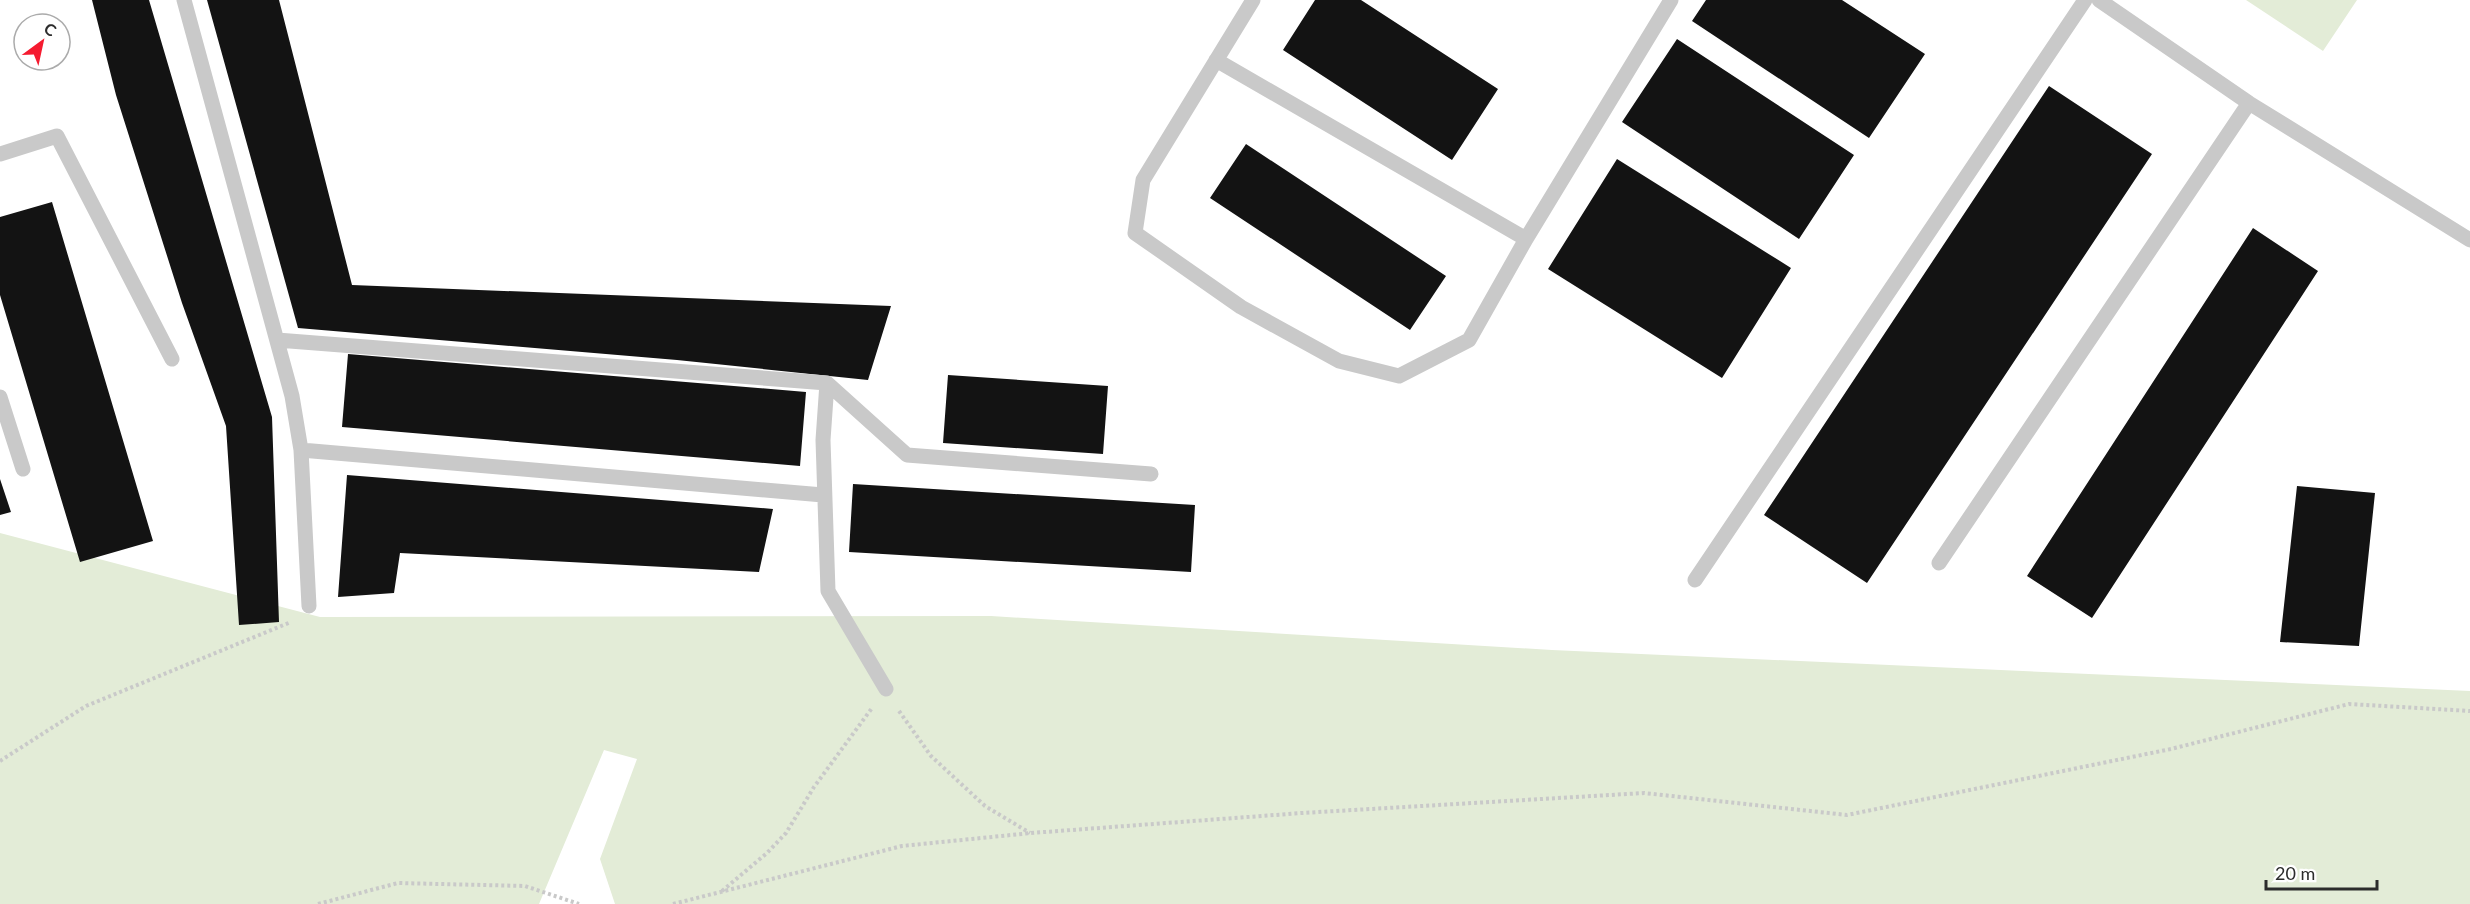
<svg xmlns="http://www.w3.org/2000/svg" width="2470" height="904" viewBox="0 0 2470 904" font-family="Lato,sans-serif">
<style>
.green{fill:#e3ecd7}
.building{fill:#131313}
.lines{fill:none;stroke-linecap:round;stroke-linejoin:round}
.path{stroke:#c9c9c9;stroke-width:4;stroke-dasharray:3 3;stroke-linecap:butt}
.lane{stroke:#c9c9c9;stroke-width:15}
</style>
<rect width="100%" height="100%" fill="#fff"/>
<!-- green -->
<path class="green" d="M2246 0H2357L2323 51Z
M0 533 320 617 991 616 1552 650 2470 691V904H615L600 859 637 759 604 750 539 904H0Z"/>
<!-- building -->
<path class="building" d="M92 0H149L272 417 279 622 239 625 226 426 182 303 116 95Z
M207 0H279L352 285 891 306 868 380 677 360 298 328Z
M1315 0H1361L1498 89 1452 160 1283 50Z
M1706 0H1842L1925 54 1869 138 1692 21Z
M1677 39 1854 155 1799 239 1622 122Z
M2049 86 2152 154 1867 583 1764 515Z
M1246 144 1446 276 1410 330 1210 198Z
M1617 159 1791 268 1722 378 1548 269Z
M52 202 153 541 80 562 0 295V217Z
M2253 228 2318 271 2092 618 2027 576Z
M348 354 806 392 800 466 342 427Z
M948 375 1108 386 1103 454 943 443Z
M347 475 773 509 759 572 400 553 394 593 338 597Z
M0 479 11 512 0 515Z
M853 484 1195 505 1191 572 849 552Z
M2297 486 2375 493 2359 646 2280 642Z"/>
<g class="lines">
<!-- path -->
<path class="path" d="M899 711 931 756 985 806 1030 833
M0 761 86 706 291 622
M722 891 767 853 786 833 814 787 872 708
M318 904 398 883 525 886 579 904
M673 904 902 846 1031 833 1302 813 1644 793 1847 815 2171 749 2349 704 2470 711"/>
<!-- lane -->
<path class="lane" d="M184 0 292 396 301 450 823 495
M1253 0 1143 180 1135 233 1241 307 1339 361 1399 376 1469 340 1526 239 1671 0
M2099 0 2249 103 2470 240
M1216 60 1526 239
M0 154 57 136 172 359
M277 340 827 383 907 455 1151 474
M827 383 823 440 828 591 886 689
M0 397 23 469
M301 450 309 606
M1939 563 2249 103
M1695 580 2085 0"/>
</g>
<!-- north arrow -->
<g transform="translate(42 42) rotate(33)"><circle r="28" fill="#ffffff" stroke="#ababab" stroke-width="1.5"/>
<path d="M0-4.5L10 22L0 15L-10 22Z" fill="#f51b30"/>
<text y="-9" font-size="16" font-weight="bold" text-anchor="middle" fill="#2c2c2c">С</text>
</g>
<!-- scale -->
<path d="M2266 880v9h111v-9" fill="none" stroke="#2c2c2c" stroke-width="3"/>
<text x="2275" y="880" font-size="18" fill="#2c2c2c" stroke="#ffffff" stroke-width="4.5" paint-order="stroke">20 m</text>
</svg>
